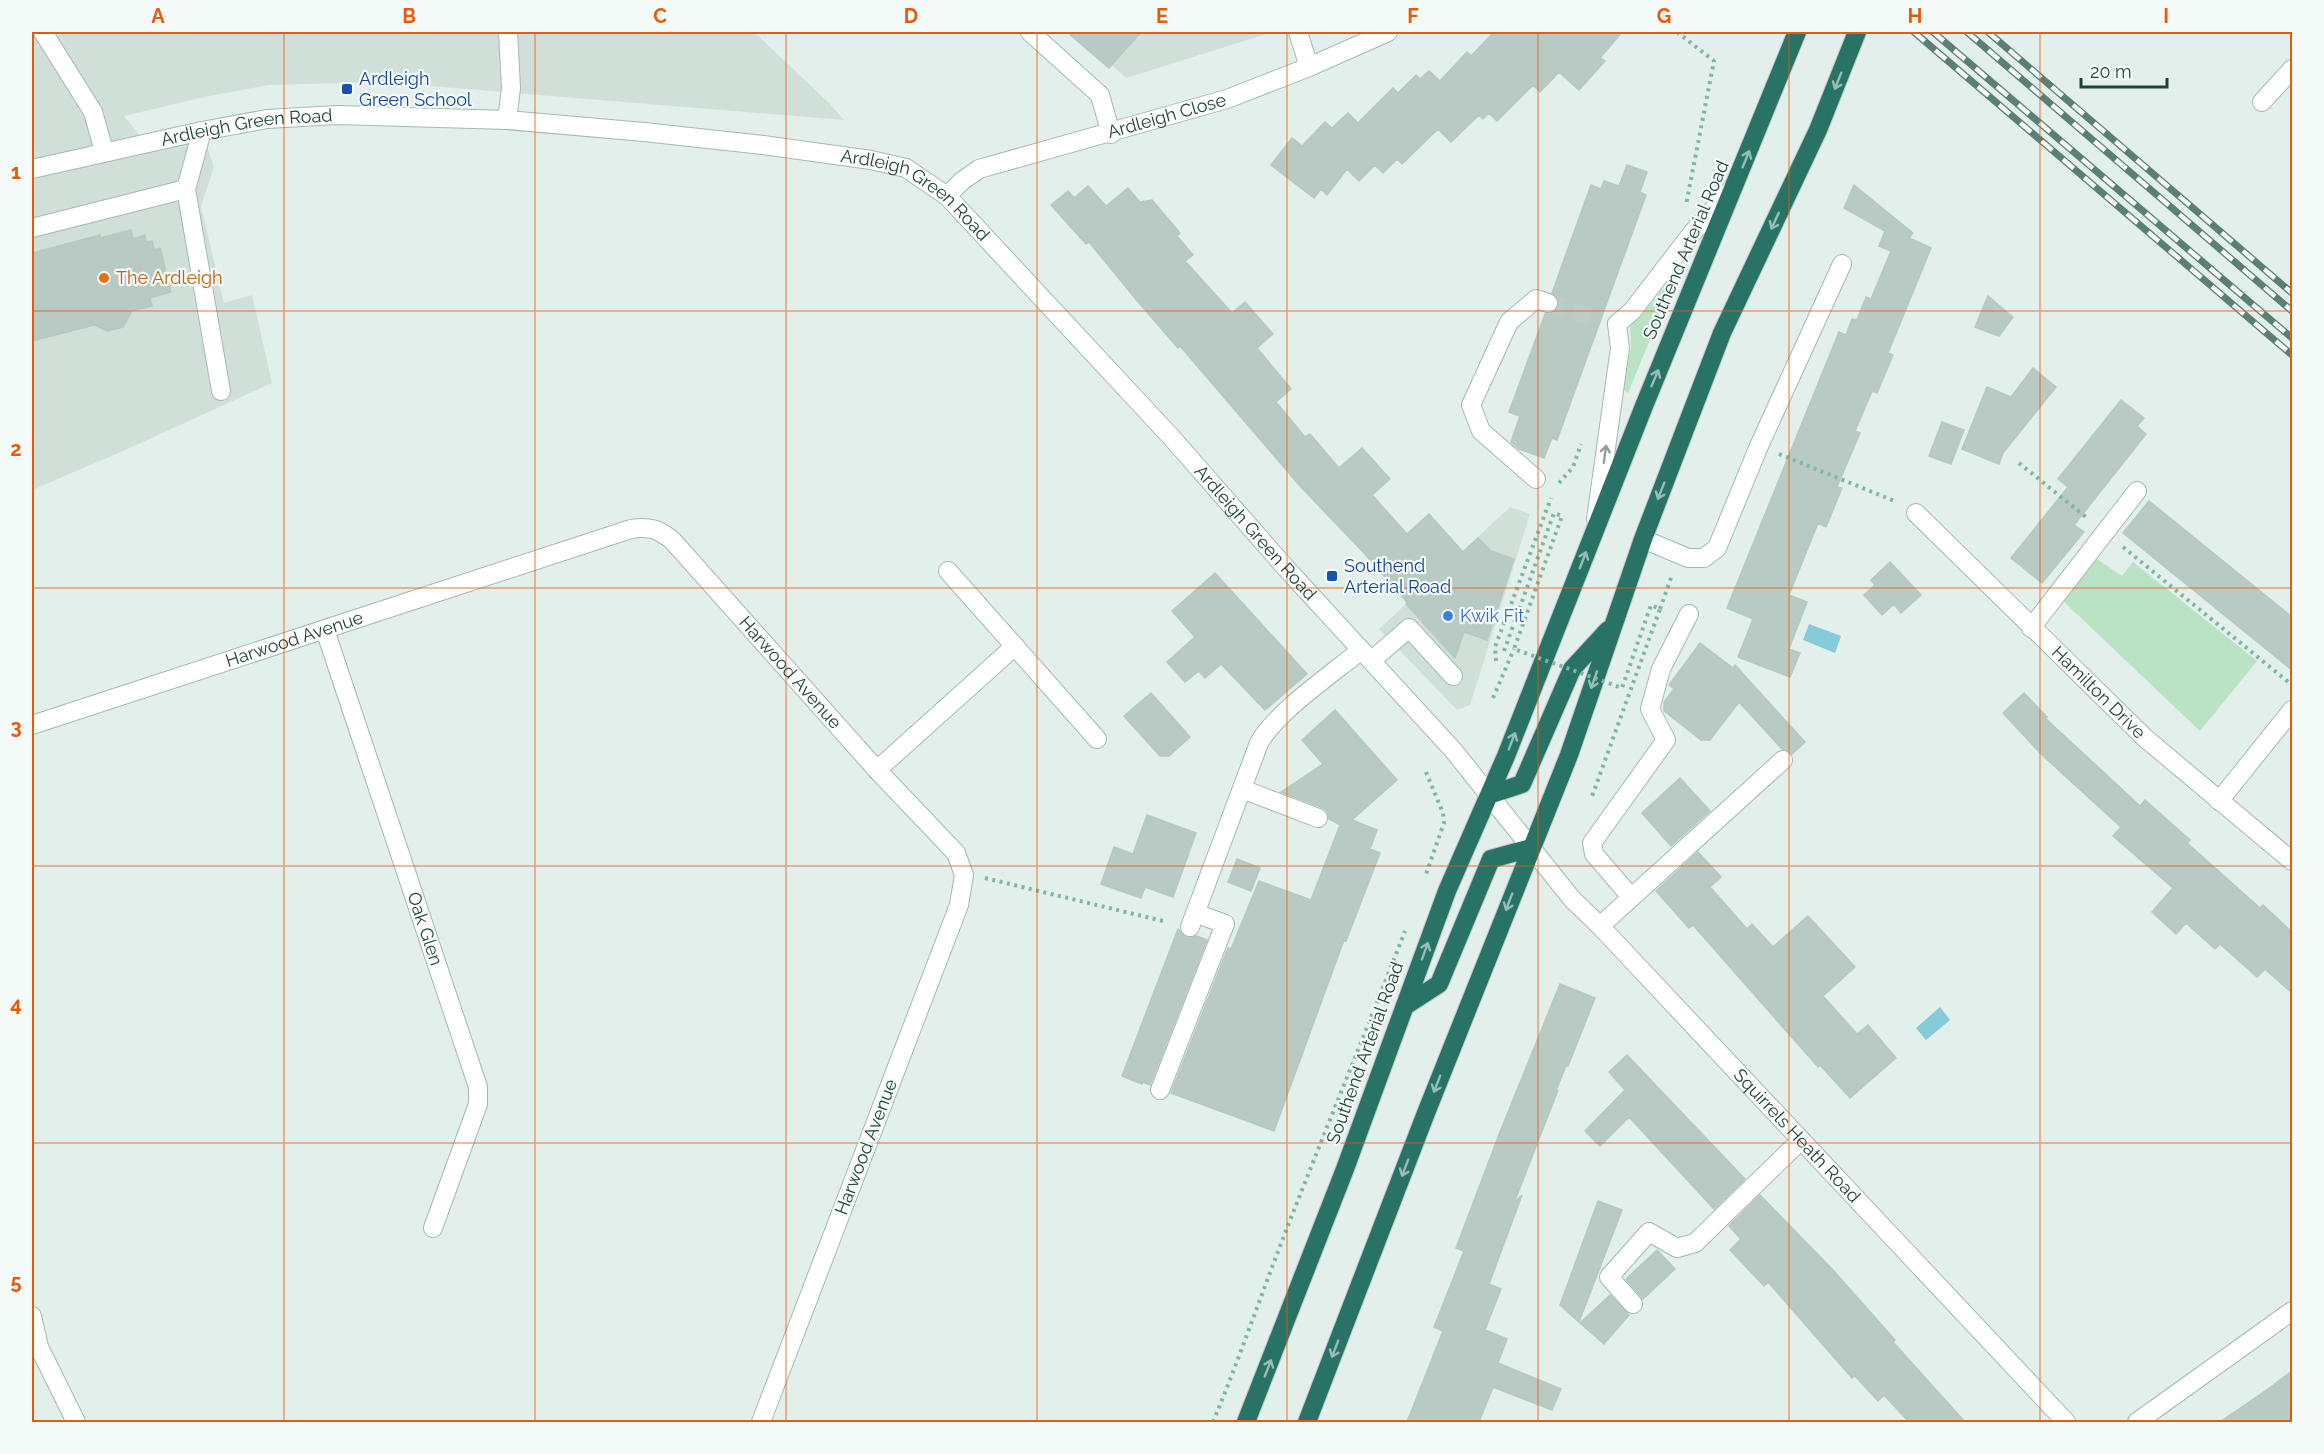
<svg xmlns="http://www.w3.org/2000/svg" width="2324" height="1454" viewBox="0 0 2324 1454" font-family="Raleway,sans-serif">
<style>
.built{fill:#d1dfd9}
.green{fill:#bae2c5}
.water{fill:#85cbda}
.building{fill:#b8cac3;stroke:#b5c9c1;stroke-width:1.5}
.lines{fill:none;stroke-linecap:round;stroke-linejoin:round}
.minor-tunnel{stroke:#bccdc7;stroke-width:18;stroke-dasharray:18 9;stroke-linecap:butt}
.minor-casing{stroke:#a5b8b2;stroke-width:20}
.highway-casing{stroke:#c1cac8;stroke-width:20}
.path{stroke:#80b6a6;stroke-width:4;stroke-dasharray:3 4.5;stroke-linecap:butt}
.minor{stroke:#fff;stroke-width:18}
.highway{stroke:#287365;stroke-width:18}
.rail-casing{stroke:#5b7e75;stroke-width:7}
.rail{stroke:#f4faf8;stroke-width:4.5;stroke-dasharray:14;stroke-linecap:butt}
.path-bridge{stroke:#80b6a6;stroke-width:4;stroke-dasharray:3 4.5;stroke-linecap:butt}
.oneway{stroke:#98bdb6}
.oneway2{stroke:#90a19c}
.grid{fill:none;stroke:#e8590c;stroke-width:1.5;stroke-opacity:0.55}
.transit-dot{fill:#1a4fb4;stroke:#f4faf8;stroke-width:2}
.food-dot{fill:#e8710a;stroke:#f4faf8;stroke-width:2}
.shop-dot{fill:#3f7fe0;stroke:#f4faf8;stroke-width:2}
.labels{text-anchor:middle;stroke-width:4.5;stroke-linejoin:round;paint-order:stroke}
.transit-label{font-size:18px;fill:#164399;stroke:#f4faf8;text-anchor:start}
.street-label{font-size:18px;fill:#20433a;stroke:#f4faf8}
.food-label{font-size:18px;fill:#c56008;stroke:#f4faf8;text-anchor:start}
.shop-label{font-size:18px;fill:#366cbe;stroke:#f4faf8;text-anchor:start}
.neatline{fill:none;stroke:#e8590c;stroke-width:2}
.grid-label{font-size:20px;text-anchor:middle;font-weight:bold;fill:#e8590c}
</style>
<rect width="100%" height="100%" fill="#e3efea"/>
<!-- built -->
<path class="built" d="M32 32H754L830 104 844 120 381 82 268 85 200 98 124 116 145 142 202 131 214 167 201 206 224 303 252 295 272 383 123 451 32 490Z
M1075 32H1273L1126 78Z
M1510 507 1530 514 1470 705 1457 710 1379 629Z"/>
<!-- green -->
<path class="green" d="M1676 273 1677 274 1628 393 1626 392 1624 389 1631 346 1630 325 1640 317Z
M2094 557 2122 576 2133 562 2257 661 2200 731 2062 600Z"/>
<!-- water -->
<path class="water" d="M1809 624 1841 636 1835 653 1803 640Z
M1940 1007 1950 1020 1926 1040 1916 1028Z"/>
<!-- building -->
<path class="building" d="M1067 32H1141L1109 68Z
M1494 32H1622L1600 58 1605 61 1579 90 1559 72 1540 92 1533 85 1497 121 1489 113 1483 119 1479 115 1451 142 1438 129 1402 164 1397 159 1383 173 1375 165 1359 181 1347 169 1327 195 1321 189 1314 198 1271 165 1292 138 1302 146 1325 122 1332 128 1348 113 1358 123 1393 88 1398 93 1416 75 1420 79 1429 71 1440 81 1467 52 1471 56Z
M1627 165 1647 172 1640 192 1646 195 1557 440 1552 438 1544 458 1519 449 1511 442 1520 416 1509 412 1545 314H1551L1558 307 1559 300 1552 293 1591 185 1601 189 1604 181 1619 186Z
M1854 185 1913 233 1909 238 1931 248 1888 353 1893 355 1877 393 1872 391 1855 431 1860 433 1837 487 1842 488 1826 527 1818 523 1789 595 1807 602 1789 649 1800 653 1790 677 1738 657 1753 619 1727 608 1839 332 1846 335 1852 319 1857 320 1866 297 1871 299 1891 251 1879 246 1885 231 1844 208Z
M1088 186 1106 206 1128 188 1140 202 1152 200 1180 233 1177 236 1193 255 1185 261 1232 313 1245 302 1273 334 1257 348 1291 389 1276 402 1305 437 1310 434 1339 468 1362 448 1390 479 1372 495 1407 534 1429 514 1463 552 1478 538 1491 551 1514 559 1487 640 1464 632 1455 658 1406 604 1407 602 1364 553 1300 486 1180 346 1178 348 1139 303 1089 242 1086 244 1051 205 1068 191 1074 198Z
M131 230 133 239 145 235 146 242 152 241 154 250 160 248 171 292 150 298 152 306 132 311 123 327 107 331 94 325 32 341V253L100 235V238Z
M1988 296 2013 317 1999 336 1975 327Z
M2033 368 2056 387 2003 453 1999 464 1962 449 1987 387 2011 397Z
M2121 400 2144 418 2137 426 2146 434 2074 525 2084 532 2042 583 2011 558 2068 487 2058 479Z
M1942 422 1964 430 1951 464 1929 456Z
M2149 501 2292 617V670L2123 533Z
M1890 562 1921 595 1901 613 1894 604 1882 615 1864 595 1875 585 1871 580Z
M1215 573 1307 674 1265 710 1221 664 1205 678 1199 671 1185 682 1167 662 1195 637 1172 611Z
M1700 643 1733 668 1735 665 1805 742 1792 754 1782 749 1739 702 1710 740H1701L1664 711V702L1674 689 1669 685Z
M1151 693 1190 737 1169 756H1160L1124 716Z
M2024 693 2047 717 2045 718 2140 806 2145 800 2190 840 2187 843 2260 908 2263 905 2292 932V993L2265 969 2257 977 2220 944 2215 949 2186 923 2176 934 2152 912 2173 888 2113 836 2121 827 2041 754 2003 713Z
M1335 710 1397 780 1352 820 1377 830 1370 849 1380 853 1346 941 1344 940 1274 1131 1171 1093 1228 948 1231 949 1259 881 1311 900 1340 825 1329 819 1327 811 1323 808 1281 792 1323 764 1302 740Z
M1680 778 1710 811 1671 846 1642 813Z
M1147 815 1196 833 1173 897 1145 887 1141 898 1101 884 1114 847 1133 854Z
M1698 852 1721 877 1710 887 1747 929 1752 924 1773 947 1808 916 1855 967 1823 996 1857 1034 1868 1025 1896 1058 1850 1098 1820 1065 1818 1067 1693 925 1689 928 1656 891Z
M1237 859 1260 868 1251 891 1228 882Z
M1178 929 1186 937 1197 936 1207 940 1150 1085 1143 1082 1142 1084 1122 1076Z
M1560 984 1595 998 1568 1066H1566L1555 1093 1558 1090 1514 1203 1522 1195 1489 1284 1501 1289 1485 1330 1507 1339 1498 1363 1561 1389 1552 1410 1493 1387 1479 1422H1407L1443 1331 1434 1327 1464 1251 1456 1248 1500 1132Z
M1627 1055 1745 1179 1714 1209 1629 1117 1600 1146 1585 1131 1625 1090 1609 1072Z
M1760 1195 1832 1269 1895 1340 1893 1342 1965 1422H1909L1884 1395 1878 1401 1855 1376 1852 1378 1768 1282 1764 1286 1730 1250 1741 1239 1729 1226Z
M1598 1201 1622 1210 1579 1322 1560 1305Z
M1657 1250 1675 1269 1643 1299 1626 1279Z
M1610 1295 1629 1315 1604 1344 1580 1323Z
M2292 1371V1422H2220L2268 1389Z"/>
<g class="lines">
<!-- minor-tunnel -->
<path class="minor-tunnel" d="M1548 303 1600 320"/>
<!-- minor casing -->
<g class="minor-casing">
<g id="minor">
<path d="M43 32 93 112 104 151"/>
<path d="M1030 32 1100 95 1111 134"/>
<path d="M1298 32 1309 67"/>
<path d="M2262 102 2292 69"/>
<path d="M507 120 511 88 508 32"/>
<path d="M202 131 186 189 221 391"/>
<path id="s1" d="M32 169 202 131 267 119 337 115 507 120 644 132 763 145 871 160 906 168 947 196 1172 438 1285 567 1453 750 1572 899 1600 926 2066 1422"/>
<path id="s2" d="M947 196 962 181 979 169 1227 99 1309 67 1388 32"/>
<path d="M32 228 186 189"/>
<path d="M1617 324 1632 311 1693 232 1732 189"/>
<path d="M1536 479 1481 431 1471 405 1509 322 1536 299 1548 303"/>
<path id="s3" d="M1916 513 2145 738 2292 861"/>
<path d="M1596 519 1620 348 1617 324"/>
<path d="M1643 539 1688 558H1704L1717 548 1759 446 1842 264"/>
<path d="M948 571 1097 739"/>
<path d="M2031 628 2137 491"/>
<path id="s4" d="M325 630 478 1087V1104L433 1228"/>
<path d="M1371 661 1409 628 1453 676"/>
<path id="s5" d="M32 725 631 529C649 526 658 529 672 540L877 770 956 853 964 875 959 905 761 1422"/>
<path d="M877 770 1015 646"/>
<path d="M1242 789 1318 818"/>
<path d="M2219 801 2292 710"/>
<path d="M1631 897 1594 854 1592 843 1666 740 1650 709 1661 669 1689 614"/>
<path d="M1600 926 1783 760"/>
<path d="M1190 927 1259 743C1277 711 1331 675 1361 650"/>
<path d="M1160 1090 1225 924 1195 913"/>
<path d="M1633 1304 1609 1277 1649 1232 1677 1248 1695 1243 1801 1140"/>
<path d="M32 1316 39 1347 76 1422"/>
<path d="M2137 1422 2292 1311"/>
</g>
</g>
<!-- highway casing -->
<g class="highway-casing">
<path id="highway" d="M1489 795 1522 784 1572 669 1608 630
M1405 1006 1439 984 1491 859 1531 848
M1246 1422 1345 1169 1447 891 1506 756 1644 406 1797 32
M1307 1422 1426 1113 1569 755 1643 539 1722 333 1818 130 1857 32"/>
</g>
<!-- path -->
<path class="path" d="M1677 32 1714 61 1686 205
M1779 454 1897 502
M2019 463 2087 518
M1559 483 1573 467 1581 444
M2123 547 2292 685
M1660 609 1672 575
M1496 661 1495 647 1551 498
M1493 698 1514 649
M1426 772 1443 813 1444 823 1426 874
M985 878 1167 922
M1213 1422C1240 1357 1263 1289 1289 1223 1327 1126 1367 1029 1405 931"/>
<!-- minor -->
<use href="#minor" class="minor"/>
<!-- highway -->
<use href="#highway" class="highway"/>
<!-- rail casing -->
<g class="rail-casing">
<path id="rail" d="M1914 32 2292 355
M1933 32 2292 338
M1967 32 2292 311
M1988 32 2292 293"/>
</g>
<!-- rail -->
<use href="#rail" class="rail"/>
<!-- path-bridge -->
<path class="path-bridge" d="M1504 651 1554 513 1562 516 1514 649 1622 688 1651 605 1660 609 1591 799"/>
</g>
<!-- one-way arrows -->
<defs><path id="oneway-shaft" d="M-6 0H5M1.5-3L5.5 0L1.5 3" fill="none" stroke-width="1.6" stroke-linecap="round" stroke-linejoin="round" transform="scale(1.5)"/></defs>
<g class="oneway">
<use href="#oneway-shaft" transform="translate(1838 81) rotate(112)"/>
<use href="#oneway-shaft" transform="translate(1746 159) rotate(-68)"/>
<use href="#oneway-shaft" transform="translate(1775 221) rotate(115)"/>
<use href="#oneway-shaft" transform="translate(1655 378) rotate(-67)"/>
<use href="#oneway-shaft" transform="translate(1661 491) rotate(112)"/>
<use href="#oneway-shaft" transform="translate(1583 560) rotate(-69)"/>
<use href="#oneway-shaft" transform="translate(1594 680) rotate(109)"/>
<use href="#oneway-shaft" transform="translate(1512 741) rotate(-69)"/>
<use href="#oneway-shaft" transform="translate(1509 902) rotate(111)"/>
<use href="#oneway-shaft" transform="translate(1425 951) rotate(-70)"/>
<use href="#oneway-shaft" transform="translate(1437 1084) rotate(111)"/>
<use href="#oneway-shaft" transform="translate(1405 1168) rotate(111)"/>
<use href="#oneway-shaft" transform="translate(1335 1349) rotate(111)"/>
<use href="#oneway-shaft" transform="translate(1268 1368) rotate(-69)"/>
</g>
<use class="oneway2" href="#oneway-shaft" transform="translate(1605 454) rotate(-82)"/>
<!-- grid -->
<path class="grid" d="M284 32V1422M535 32V1422M786 32V1422M1037 32V1422M1287 32V1422M1538 32V1422M1789 32V1422M2040 32V1422M32 311H2292M32 588H2292M32 866H2292M32 1143H2292"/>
<!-- markers -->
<g class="transit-dot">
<rect x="341" y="83" width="12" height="12" rx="3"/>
<rect x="1326" y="570" width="12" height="12" rx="3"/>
</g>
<circle class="food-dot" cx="104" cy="278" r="6"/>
<circle class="shop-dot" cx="1448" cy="616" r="6"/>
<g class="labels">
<!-- transit labels -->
<g class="transit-label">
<text x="359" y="85">Ardleigh<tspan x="359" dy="21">Green School</tspan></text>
<text x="1344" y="572">Southend<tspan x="1344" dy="21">Arterial Road</tspan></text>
</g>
<!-- street labels -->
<g class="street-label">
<text dy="6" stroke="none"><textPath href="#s2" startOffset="237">Ardleigh Close</textPath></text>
<text dy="6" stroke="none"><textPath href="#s1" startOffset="219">Ardleigh Green Road</textPath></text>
<text dy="6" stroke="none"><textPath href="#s1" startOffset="903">Ardleigh Green Road</textPath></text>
<text transform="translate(1686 250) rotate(-67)" y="6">Southend Arterial Road</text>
<text dy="6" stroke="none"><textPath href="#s1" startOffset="1389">Ardleigh Green Road</textPath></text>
<text dy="6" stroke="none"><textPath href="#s5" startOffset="276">Harwood Avenue</textPath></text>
<text dy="6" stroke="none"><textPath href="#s5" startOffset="852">Harwood Avenue</textPath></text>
<text dy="6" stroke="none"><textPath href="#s3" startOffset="256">Hamilton Drive</textPath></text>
<text dy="6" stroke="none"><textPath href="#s4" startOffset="315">Oak Glen</textPath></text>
<text transform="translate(1365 1053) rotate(-70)" y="6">Southend Arterial Road</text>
<text dy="6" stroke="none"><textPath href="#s1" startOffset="2200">Squirrels Heath Road</textPath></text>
<text transform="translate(866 1147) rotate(-69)" y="6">Harwood Avenue</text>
</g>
<!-- food labels -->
<g class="food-label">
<text x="116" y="284">The Ardleigh</text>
</g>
<!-- shop labels -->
<g class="shop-label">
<text x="1460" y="622">Kwik Fit</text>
</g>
</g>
<!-- border -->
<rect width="2324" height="1454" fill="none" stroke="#f4faf8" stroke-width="66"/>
<!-- scale -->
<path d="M2081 78v9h86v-9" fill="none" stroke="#20433a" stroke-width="3"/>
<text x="2090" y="78" font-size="18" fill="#20433a" stroke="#f4faf8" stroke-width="4.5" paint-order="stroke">20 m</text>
<rect x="33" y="33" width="2258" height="1388" class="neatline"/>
<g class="grid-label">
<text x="158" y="23">A</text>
<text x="409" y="23">B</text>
<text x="660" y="23">C</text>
<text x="911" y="23">D</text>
<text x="1162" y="23">E</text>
<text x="1413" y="23">F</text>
<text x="1664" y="23">G</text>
<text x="1915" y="23">H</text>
<text x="2166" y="23">I</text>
<text x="16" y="179">1</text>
<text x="16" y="456">2</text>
<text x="16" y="734">3</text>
<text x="16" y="1011">4</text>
<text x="16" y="1289">5</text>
</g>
</svg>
